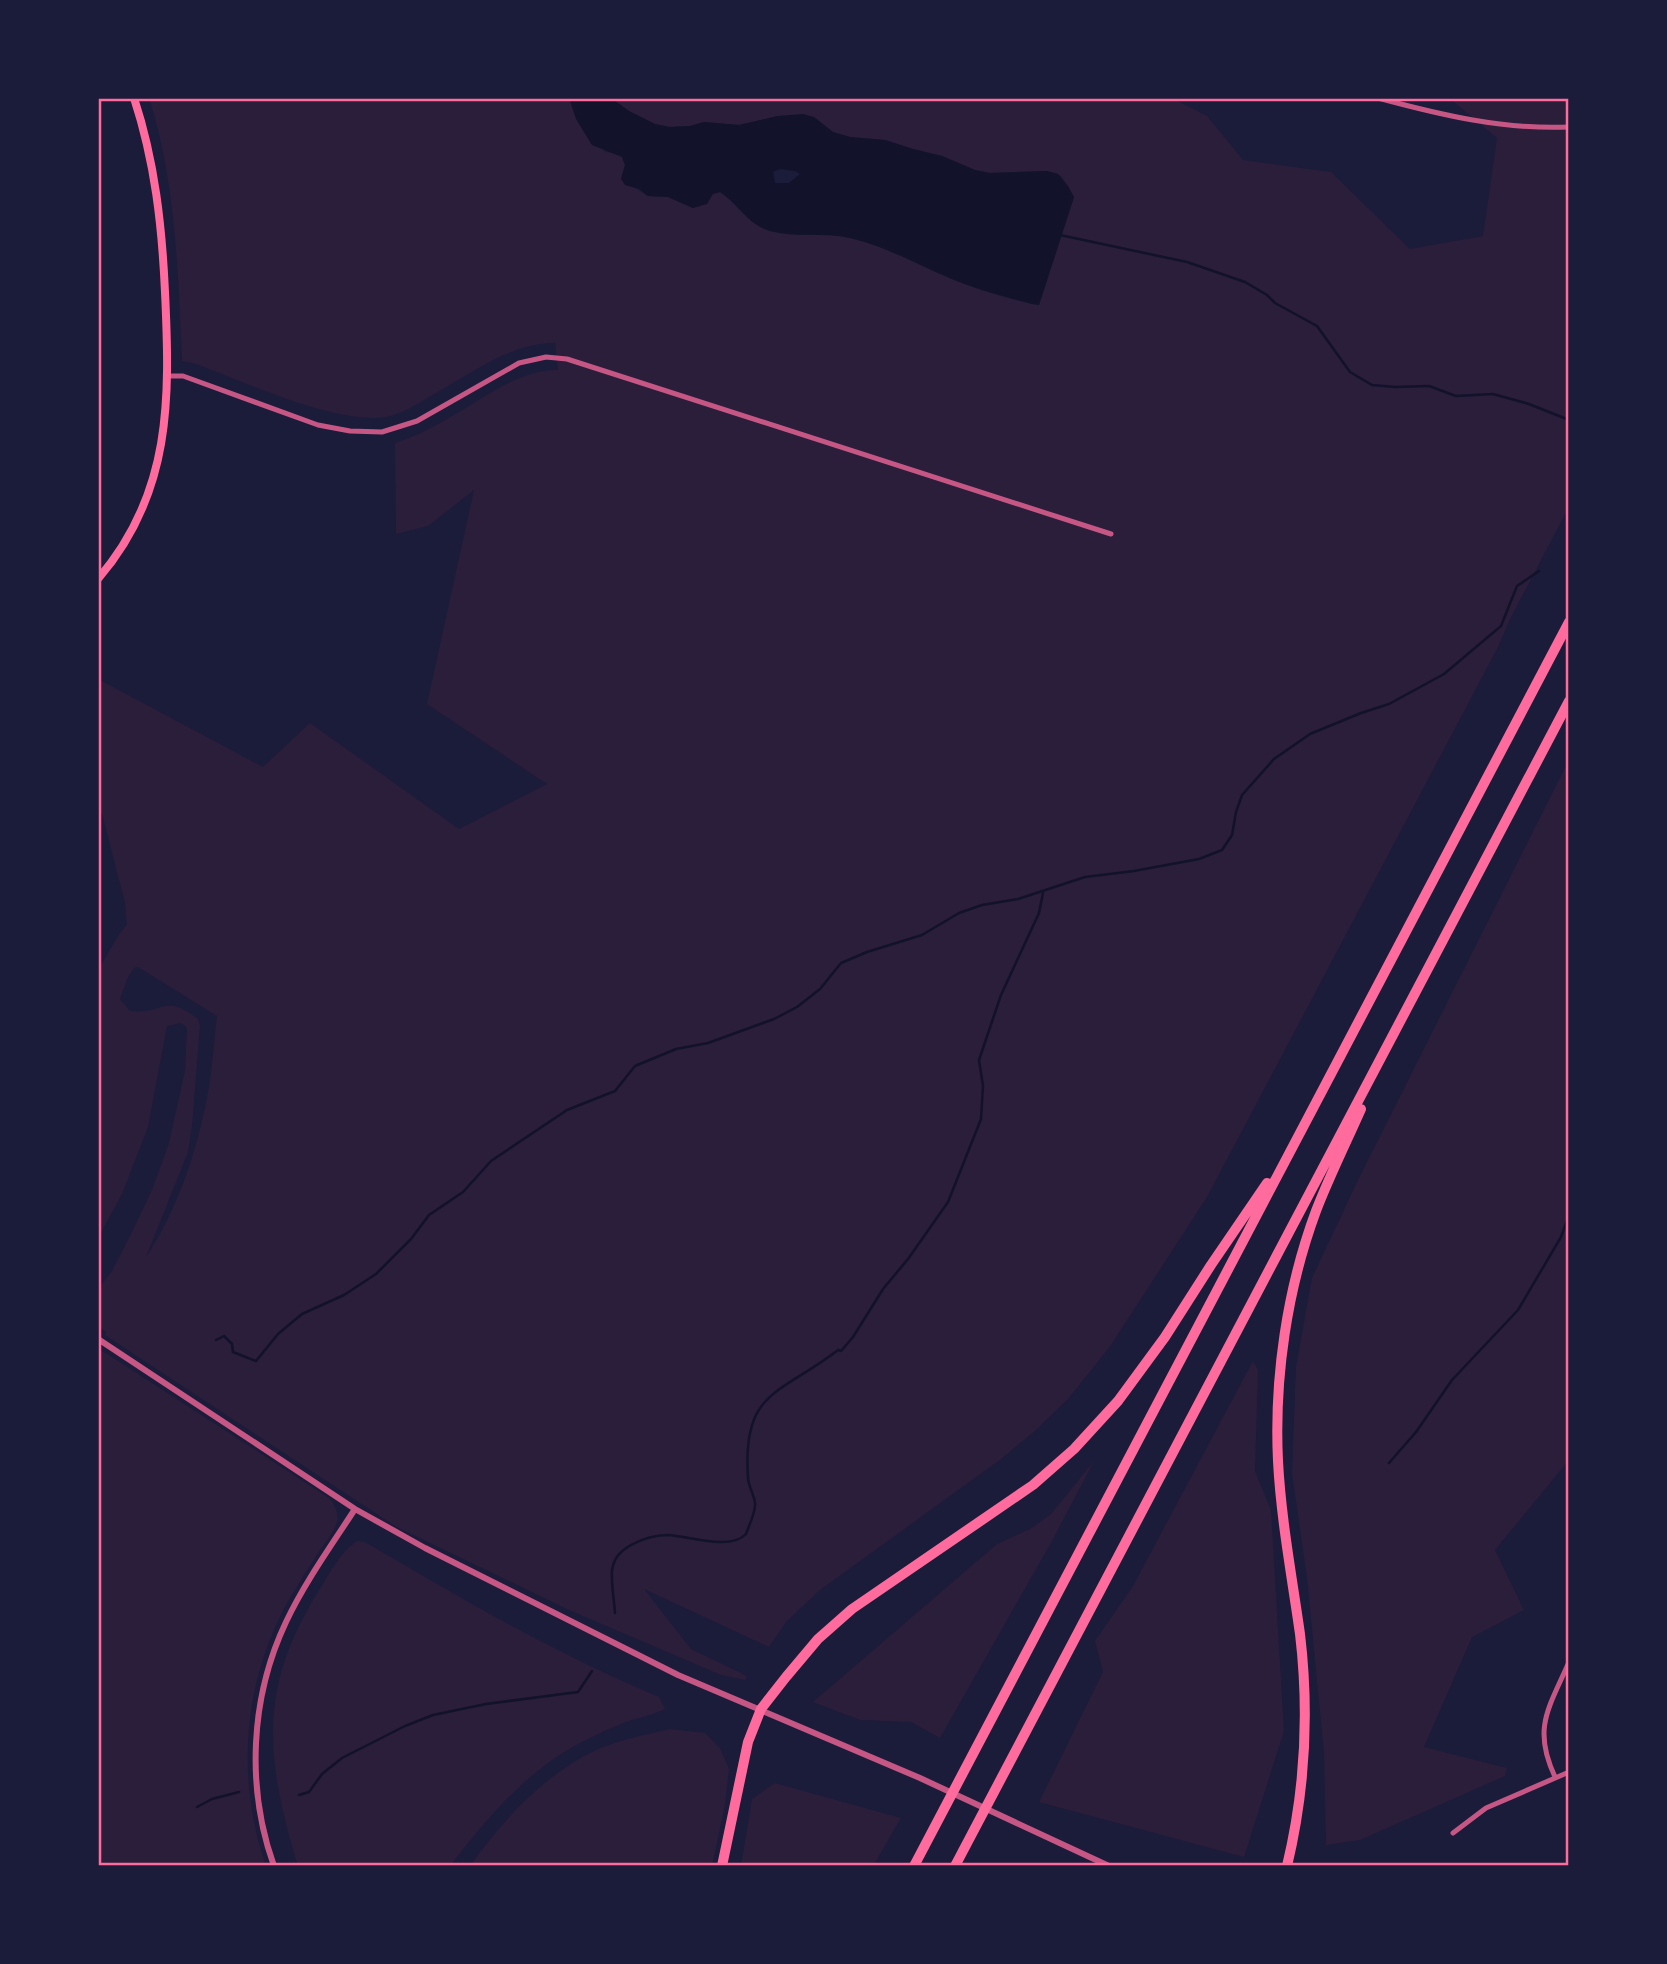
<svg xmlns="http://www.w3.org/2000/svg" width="1667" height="1964" viewBox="0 0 1667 1964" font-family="Cabin,sans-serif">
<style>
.green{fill:#2a1e3b;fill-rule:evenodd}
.water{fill:#12122b;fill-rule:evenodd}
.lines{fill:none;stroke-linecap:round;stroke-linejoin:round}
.stream{stroke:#12122b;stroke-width:2.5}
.minor{stroke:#c65784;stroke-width:5}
.tertiary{stroke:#c65784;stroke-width:6}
.primary{stroke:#ff6b9d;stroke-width:8}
.motorway{stroke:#ff6b9d;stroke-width:10}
.neatline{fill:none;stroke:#ff6b9d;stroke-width:2.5}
</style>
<rect width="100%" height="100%" fill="#1b1b3a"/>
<!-- green -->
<path class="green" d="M149 98H569L605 152 616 153 622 157 625 165 621 179 648 196 668 197 693 208 713 194 720 192C739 205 747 224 770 231 796 238 825 232 851 238 916 254 972 295 1039 305L1074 197 1061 176 1047 171 990 173 975 170 942 156 913 149 885 140 850 137 832 132 814 117 778 116 739 125 704 122 690 126 669 127 655 124 629 111 611 98H1172L1207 116 1243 160 1331 172 1410 249 1483 236 1497 138 1449 98H1569V507L1510 619 1498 647 1207 1197 1111 1345 1069 1398 1036 1430 1001 1459 820 1590 786 1622 769 1647 644 1589 691 1649 741 1673 747 1677 745 1680 721 1675 569 1610 395 1526 105 1335 106 1332 100 1328 98 1331V1289L112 1271 128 1240 152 1190 169 1143 185 1071 187 1028 181 1023 167 1026 148 1127 122 1194 98 1238V970C106 958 118 933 127 925L125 903 102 814 98 811V679L263 767 310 723 459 829 547 784 427 704 474 490 428 526 396 534 395 443C410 438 426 431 440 423 475 405 518 368 558 370L555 343C509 343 468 376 429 397 416 405 401 414 386 417 337 425 245 382 196 364L182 361C178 273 176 183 149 98ZM138 967 217 1016C214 1039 213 1063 209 1086 200 1142 178 1210 146 1257L188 1152 192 1126 200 1026 198 1019C164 992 163 1015 130 1011L120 999 128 977 134 968Z
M1569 760V1460L1495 1550 1524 1610 1472 1637 1424 1747 1507 1768 1505 1776 1360 1840 1326 1845 1324 1753 1307 1578 1292 1473 1296 1367 1312 1278 1358 1180Z
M101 1350 329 1498C335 1505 339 1513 337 1522 334 1532 326 1542 320 1550 306 1573 290 1595 279 1619 242 1696 238 1786 266 1866H98V1351Z
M1253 1361 1258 1370 1255 1471 1271 1510 1284 1731 1244 1857 1039 1802 1103 1672 1095 1641 1133 1586Z
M1094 1461 1052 1541 940 1738 911 1722 860 1720 813 1702 997 1544 1030 1529 1051 1514Z
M357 1541 365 1542C460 1598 556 1654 659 1697L665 1709C652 1716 638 1717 624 1723 611 1728 597 1734 584 1741 528 1769 488 1817 450 1866H298C266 1761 257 1689 318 1592 330 1573 339 1553 357 1541Z
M670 1729 705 1733 720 1748 729 1769 725 1805 712 1866H470C502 1821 542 1777 592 1752 617 1740 644 1735 670 1729Z
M775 1783 901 1818 873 1866H741L752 1799Z"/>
<!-- water -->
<path class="water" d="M569 98H611L629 111 655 124 670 127 690 126 704 122 739 125 778 116 803 114 814 117 833 132 850 137 885 140 913 149 942 156 975 170 990 173 1047 171 1058 174 1068 186 1074 197 1039 305 1032 304C1011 298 990 293 970 286 929 272 893 248 850 238 824 232 796 238 770 231 747 224 740 205 720 192L713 194 707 204 693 208 668 197 648 196 639 189 625 185 621 179 625 165 622 157 592 145 576 119ZM780 169 795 171 800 174 789 183H775L773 172Z"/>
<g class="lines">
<!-- stream -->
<path class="stream" d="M1060 235 1187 262 1245 282 1267 295 1275 303 1317 326 1350 372 1372 385 1395 387 1429 386 1456 396 1493 394 1529 404 1569 420
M216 1340 224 1336 232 1344 233 1352 256 1361 278 1334 302 1314 344 1295 376 1274 411 1239 429 1215 463 1192 491 1161 567 1110 615 1091 635 1066 676 1049 708 1043 774 1019 797 1007 820 989 841 963 867 952 922 935 959 913 982 905 1018 899 1085 877 1134 871 1199 859 1222 850 1232 835 1236 812 1242 795 1274 759 1310 734 1361 713 1389 704 1444 674 1501 626 1517 586 1539 571
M1389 1463 1416 1432 1452 1380 1518 1310 1561 1237 1569 1215
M615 1613C614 1599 611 1583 612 1570 614 1557 621 1551 631 1545 642 1539 655 1535 668 1535 689 1536 730 1551 746 1534 749 1525 756 1512 755 1503 754 1494 748 1486 748 1477 742 1390 780 1395 838 1350L841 1351 853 1337 883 1289 908 1259 948 1202 981 1119 983 1086 979 1060 1001 995 1039 913 1043 893
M299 1795 309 1792 322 1774 342 1758 405 1726 433 1715 486 1704 578 1692 592 1671
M197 1807 212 1799 239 1792"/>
<!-- minor -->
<path class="minor" d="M1378 98C1441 115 1504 130 1569 127
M168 376H183L318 425 350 431 382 432 417 421 519 363 546 357 567 359 1111 534
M1555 1777C1532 1728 1549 1708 1569 1662
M1453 1833 1486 1808 1569 1772"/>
<!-- tertiary -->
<path class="tertiary" d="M98 1339 355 1509 425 1548 678 1675 920 1778 1109 1866
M274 1866C246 1788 250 1698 286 1622 305 1582 331 1546 355 1509"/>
<!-- primary -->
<path class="primary" d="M98 579C172 493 170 399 165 292 162 226 155 162 134 98"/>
<!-- motorway -->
<path class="motorway" d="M722 1866 748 1742 761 1709 786 1677 818 1639 852 1609 1033 1485 1074 1449 1118 1401 1165 1337 1211 1265 1267 1183
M914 1866 1569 622
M955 1866 1569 701
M1287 1866C1305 1791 1309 1710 1300 1634 1292 1577 1281 1519 1278 1461 1274 1378 1287 1289 1316 1211 1329 1177 1346 1143 1361 1109"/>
</g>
<!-- border -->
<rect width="1667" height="1964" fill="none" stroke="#1b1b3a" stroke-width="200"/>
<rect x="100" y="100" width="1467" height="1764" class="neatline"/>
</svg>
